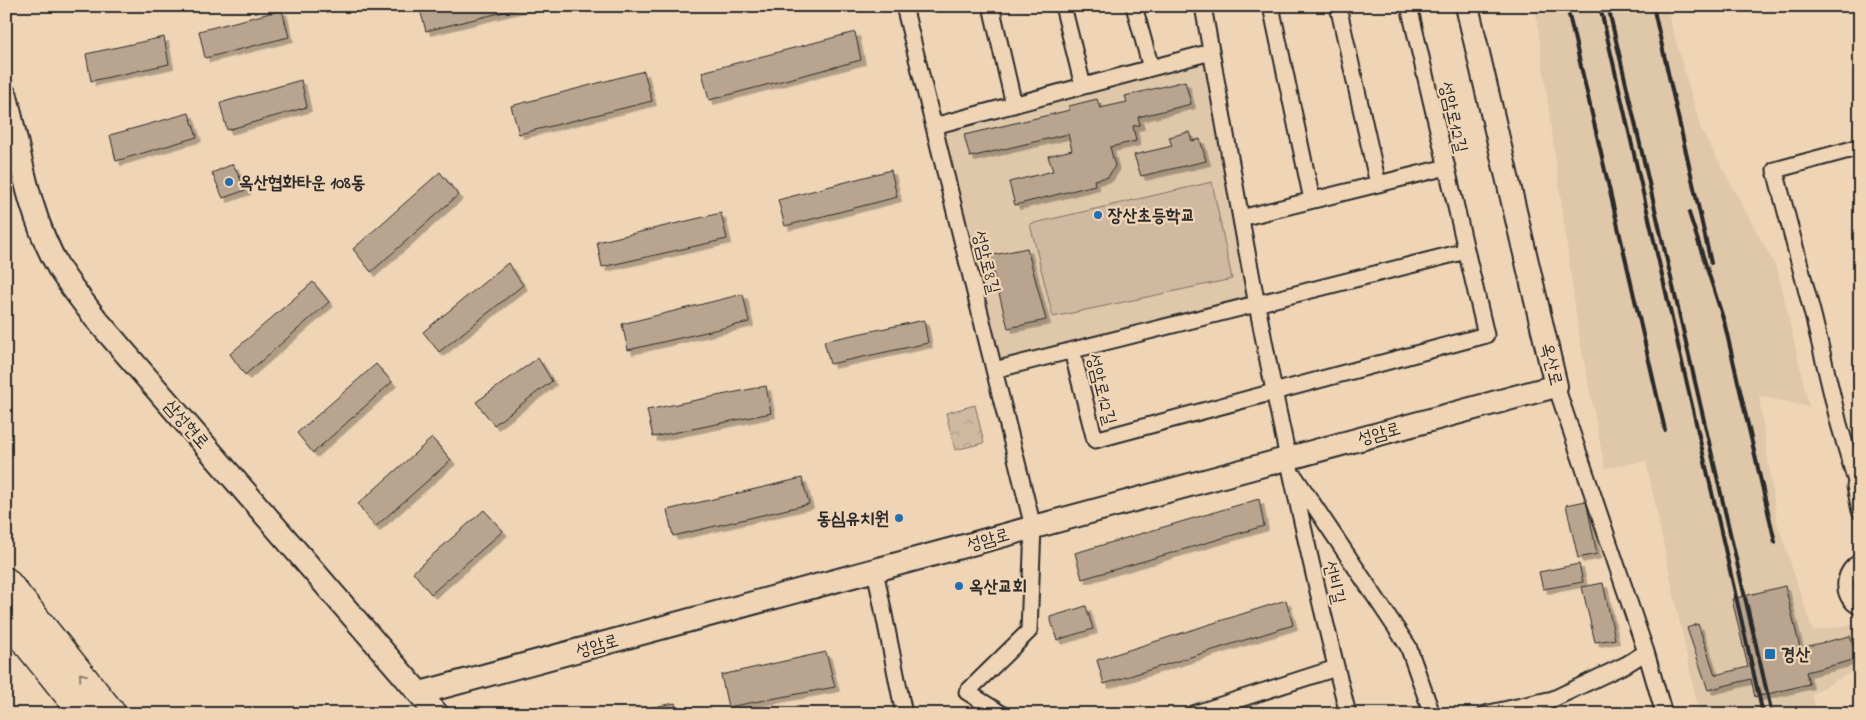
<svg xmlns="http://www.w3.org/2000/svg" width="1866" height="720" viewBox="0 0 1866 720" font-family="'Indie Flower','Poor Story',sans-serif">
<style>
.built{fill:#dfc7aa}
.grass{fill:#cfb9a0;stroke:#7d7266}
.park{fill:url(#park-crowns);stroke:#7d7266}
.building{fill:#b9a58f;stroke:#2b2b2b;filter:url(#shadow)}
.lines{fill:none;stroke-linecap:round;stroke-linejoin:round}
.street-casing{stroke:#2b2b2b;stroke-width:19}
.secondary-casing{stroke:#2b2b2b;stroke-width:26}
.highway-casing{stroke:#2b2b2b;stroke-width:31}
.street{stroke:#efd5b6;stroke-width:15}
.secondary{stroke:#efd5b6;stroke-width:22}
.highway{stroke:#efd5b6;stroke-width:28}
.rail{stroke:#2b2b2b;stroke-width:4}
.oneway{stroke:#8d8070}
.poi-dot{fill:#1f6fb2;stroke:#efd5b6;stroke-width:2}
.labels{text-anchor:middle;stroke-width:4.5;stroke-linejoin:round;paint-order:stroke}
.street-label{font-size:18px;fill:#2b2b2b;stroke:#efd5b6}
.poi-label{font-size:18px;font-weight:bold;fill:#2b2b2b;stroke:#efd5b6;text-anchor:start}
</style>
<defs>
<pattern id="park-crowns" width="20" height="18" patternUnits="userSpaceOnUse" patternTransform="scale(1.25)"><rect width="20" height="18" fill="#cfb9a0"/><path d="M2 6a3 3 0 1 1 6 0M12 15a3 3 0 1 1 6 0" fill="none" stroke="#b29f8a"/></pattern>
<filter id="shadow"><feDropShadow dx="4.5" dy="4.5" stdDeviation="0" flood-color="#0004"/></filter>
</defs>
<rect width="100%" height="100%" fill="#efd5b6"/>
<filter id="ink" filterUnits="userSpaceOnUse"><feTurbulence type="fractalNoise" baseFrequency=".02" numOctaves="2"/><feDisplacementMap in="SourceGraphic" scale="10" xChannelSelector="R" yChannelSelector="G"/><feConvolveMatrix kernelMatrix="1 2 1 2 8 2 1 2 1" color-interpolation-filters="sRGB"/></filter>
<g filter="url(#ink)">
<!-- built -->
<path class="built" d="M1535 6H1666L1701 129 1778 271 1809 407 1759 396 1777 522 1813 631 1855 624 1860 642V667L1812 694 1817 714H1699L1646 461 1605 468 1579 336Z
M1211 52 1257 304 994 370 934 126Z"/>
<!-- grass -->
<path class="grass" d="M1212 182 1232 279 1053 317 1030 224Z"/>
<!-- park -->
<path class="park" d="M975 405 984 443 955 450 946 413Z"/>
<!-- building -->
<path class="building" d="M419 6H528L426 31Z
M282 10 289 37 205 58 199 31Z
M855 32 861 60 709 100 702 72Z
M164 37 169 64 91 81 86 54Z
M644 71 652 101 519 134 511 106Z
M301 80 307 107 227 130 220 103Z
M1185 81 1191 104 1138 117 1140 125 1133 126 1136 141 1110 147 1115 166 1108 177 1094 180 1095 185 1015 205 1009 182 1053 171 1048 156 1072 150 1068 134 970 157 964 135 1070 110 1069 106 1097 99 1100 108 1127 102 1125 96Z
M189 113 197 137 116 161 110 135Z
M1189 132 1192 141 1200 139 1206 161 1141 176 1134 155 1172 146 1169 137Z
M233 164 246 190 223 198 212 173Z
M891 170 897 197 785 226 778 200Z
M440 172 458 195 371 272 353 249Z
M721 213 727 239 602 267 597 242Z
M1027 248 1046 320 1008 328 989 256Z
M508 263 523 285 439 352 423 332Z
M313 282 329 302 245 375 230 354Z
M743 294 749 322 628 350 622 324Z
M924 320 928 343 830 364 824 341Z
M538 358 552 381 494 425 476 402Z
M376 364 392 382 313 453 297 433Z
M766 386 771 413 653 437 647 410Z
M432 438 451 460 375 527 358 504Z
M802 478 809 504 673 536 667 510Z
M1259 499 1264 526 1082 579 1075 553Z
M1586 501 1597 554 1578 558 1566 505Z
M484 510 503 531 431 594 413 572Z
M1579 564 1583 582 1543 589 1539 572Z
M1603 583 1615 639 1595 642 1582 587Z
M1785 586 1800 648 1850 636 1857 659 1806 672 1809 684 1755 697 1751 679 1708 690 1687 628 1698 624 1715 675 1748 667 1732 599Z
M1286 600 1293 625 1104 684 1097 660Z
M1086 606 1093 629 1057 640 1050 617Z
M826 652 835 687 728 707 721 675Z
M675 703 677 714H615Z
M1308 709 1309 714H1294Z"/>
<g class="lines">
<!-- street casing -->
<g class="street-casing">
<path id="street" d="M904 6 1033 527 1029 631 967 692 1002 714
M991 6 1014 105
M1063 6 1083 86
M1134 6 1151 68
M1203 6C1216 77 1228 148 1241 219 1271 385 1306 550 1348 714
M1271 6 1312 200
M1338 6 1378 184
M934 126 1211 52
M1860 147 1775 170 1814 319 1839 424 1860 495
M1241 218 1447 167
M1072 351 1095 440 1486 335 1409 6
M994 370 1466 251
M1556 386 1646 652 1664 714
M1295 477 1408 646 1432 714
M1855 486 1860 511
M1860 562C1842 571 1840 598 1860 607
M875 570 904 714
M1193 714 1336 668
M1485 714 1553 699 1627 664 1646 652"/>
</g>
<!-- secondary casing -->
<g class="secondary-casing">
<path id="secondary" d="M6 96C20 154 29 218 60 270 71 287 84 303 96 319L437 714
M420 693 1556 386 1467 6"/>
</g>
<!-- highway casing -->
<g class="highway-casing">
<path id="highway" d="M6 582 112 714
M6 617 84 714"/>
</g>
<!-- street -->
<use href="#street" class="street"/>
<!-- secondary -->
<use href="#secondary" class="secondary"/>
<!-- highway -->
<use href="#highway" class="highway"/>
<!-- rail -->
<path class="rail" d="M1567 6 1665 430
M1600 6 1763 714
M1608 6 1772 714
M1653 6 1711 263
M1689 213 1724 321 1775 542"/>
</g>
<!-- one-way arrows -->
<defs><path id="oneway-chevron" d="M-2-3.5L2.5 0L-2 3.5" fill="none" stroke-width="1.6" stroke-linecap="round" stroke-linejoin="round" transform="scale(1.25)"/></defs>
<use class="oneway" href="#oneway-chevron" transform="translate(82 676) rotate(-129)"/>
</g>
<!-- markers -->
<g class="poi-dot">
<circle cx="229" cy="182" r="5"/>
<circle cx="1098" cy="215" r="5"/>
<circle cx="899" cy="518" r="5"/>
<circle cx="959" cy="586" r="5"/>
<rect x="1764" y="648" width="12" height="12" rx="2.5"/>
</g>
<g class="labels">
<!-- street labels -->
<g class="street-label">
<text transform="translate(1454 117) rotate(77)" y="6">성암로12길</text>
<text transform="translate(987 262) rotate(76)" y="6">성암로8길</text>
<text transform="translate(1552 364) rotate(76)" y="6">옥산로</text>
<text transform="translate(1102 389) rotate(76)" y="6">성암로12길</text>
<text transform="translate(187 424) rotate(49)" y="6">삼성현로</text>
<text transform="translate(1379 433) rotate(-15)" y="6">성암로</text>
<text transform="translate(988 539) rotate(-15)" y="6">성암로</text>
<text transform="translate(1335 582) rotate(77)" y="6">선비길</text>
<text transform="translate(597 645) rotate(-15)" y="6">성암로</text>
</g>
<!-- poi labels -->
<g class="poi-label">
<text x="239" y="188">옥산협화타운 108동</text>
<text x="1108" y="221">장산초등학교</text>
<text x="889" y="524" text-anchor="end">동심유치원</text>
<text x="969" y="592">옥산교회</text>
<text x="1781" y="660">경산</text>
</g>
</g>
<!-- margin -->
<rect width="1866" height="720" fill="none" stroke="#efd5b6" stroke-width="25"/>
<rect x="12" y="12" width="1841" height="695" fill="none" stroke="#2b2b2b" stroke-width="2" filter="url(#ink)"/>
</svg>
